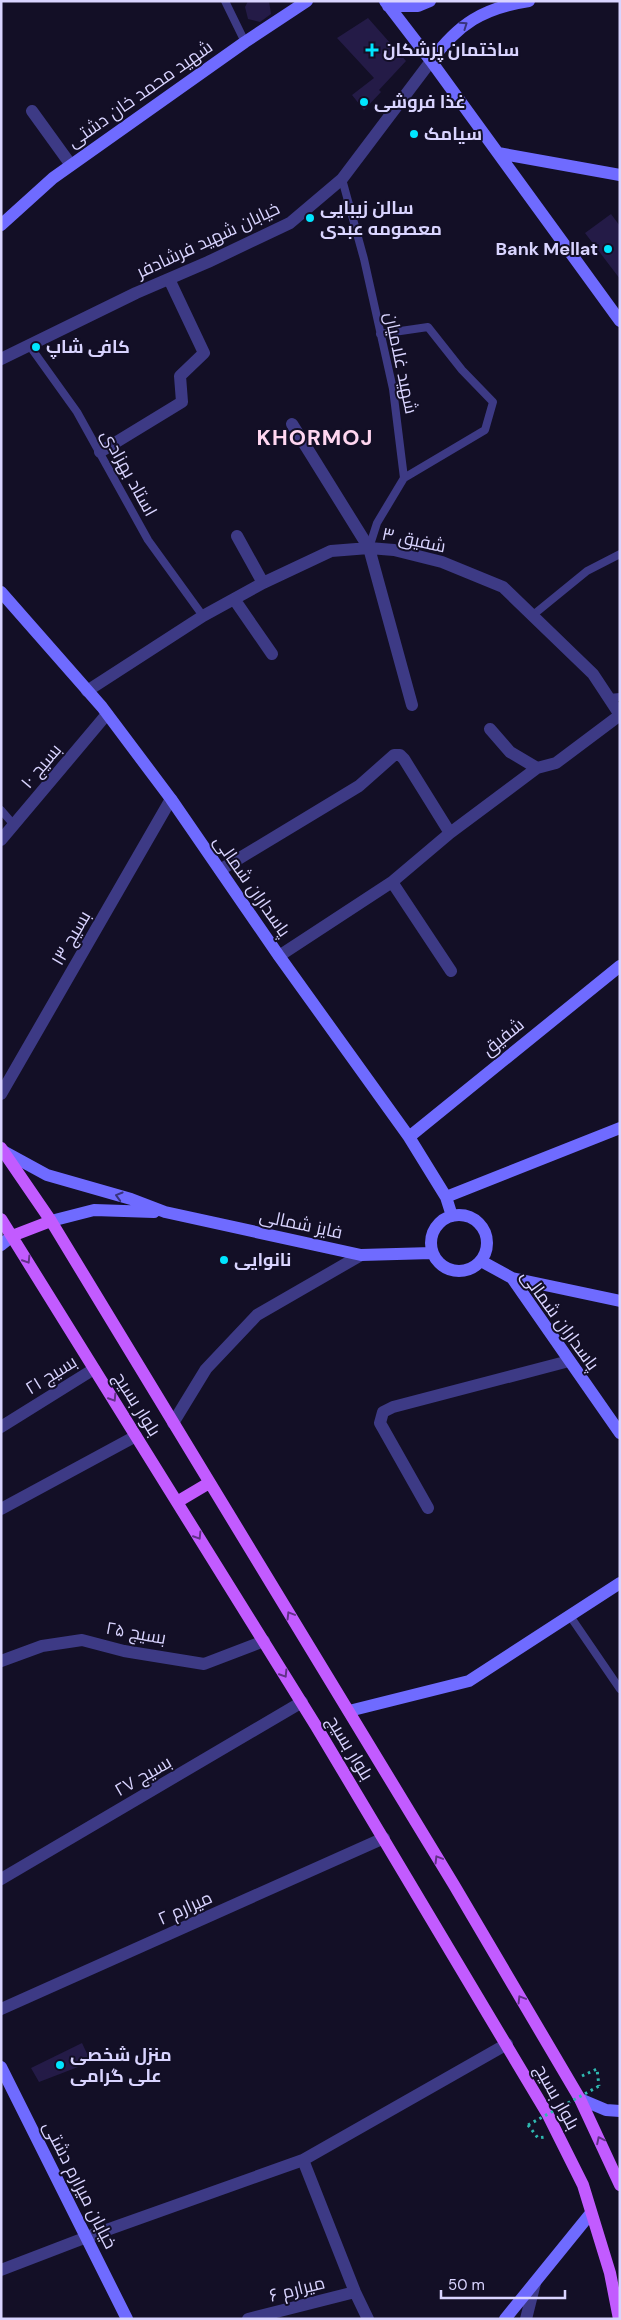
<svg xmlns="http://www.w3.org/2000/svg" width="621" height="2320" viewBox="0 0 621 2320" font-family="'DM Sans',Cairo,sans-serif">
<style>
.building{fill:#241b47}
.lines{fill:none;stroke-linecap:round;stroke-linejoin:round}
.path{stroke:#2fb8b0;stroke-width:3;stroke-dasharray:2.5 4;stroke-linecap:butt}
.lane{stroke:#3d3a85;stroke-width:8}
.street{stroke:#3d3a85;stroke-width:12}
.secondary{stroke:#6f6bff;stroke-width:12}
.primary{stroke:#c25bff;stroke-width:12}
.path-bridge{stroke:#2fb8b0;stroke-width:3;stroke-dasharray:2.5 4;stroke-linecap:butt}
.oneway{stroke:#38347d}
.oneway2{stroke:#623188}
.poi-dot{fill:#00e5ff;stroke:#130f26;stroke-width:2}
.labels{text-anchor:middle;stroke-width:4;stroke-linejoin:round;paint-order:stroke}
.poi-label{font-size:18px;font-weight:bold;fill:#d9d4ff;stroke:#130f26;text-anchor:start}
.street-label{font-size:18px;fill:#d9d4ff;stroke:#130f26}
.district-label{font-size:22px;font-weight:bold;letter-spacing:1px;fill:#ffd6f0;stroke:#130f26}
</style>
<rect width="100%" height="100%" fill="#130f26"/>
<!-- building -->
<path class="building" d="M248 1H269L271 14 260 22 248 19 245 7Z
M368 18 406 61 379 90 381 92 364 110 352 95 374 78 337 38Z
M611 214 620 226V279L585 233Z
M82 2043 91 2062 39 2082 31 2068Z"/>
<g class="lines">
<!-- path -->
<path class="path" d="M582 2076 597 2069 599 2086
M528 2125 538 2138 545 2137"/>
<!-- lane -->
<path class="lane" d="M225 1 245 42
M342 179 364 259 393 389 404 478 377 523 369 548
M380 334 428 327 462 370 493 402 485 430 404 478
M29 345 77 412 148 540 203 616
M533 615 587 571 620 554
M609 698 620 697
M1 810 14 825
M570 1616 620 1689"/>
<!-- street -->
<path class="street" d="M32 111 71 165
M1 359 136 293 208 262 290 223 342 179 431 61
M292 424 369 548 412 705
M100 452 182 402 180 376 204 353 169 279
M237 536 263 583
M234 599 272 654
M87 691 203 616 263 583 331 551 369 548 394 550 442 562 503 587 593 674 620 715 556 763 537 768 450 833 392 882 279 956
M490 729 510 752 537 768
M1 840 107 714
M220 870 359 786 394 755H400L404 759 450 833
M392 882 451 971
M1 1094 171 799
M173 1423 206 1369 257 1315 361 1255
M1 1427 94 1369
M428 1508 380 1423 383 1412 393 1407 569 1361
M1 1509 136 1436
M1 1661 42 1646 82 1640 124 1651 204 1664 264 1641
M1 1879 302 1702
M1 2009 384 1838
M303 2160 355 2292 368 2319
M1 2270 87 2237 303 2160 507 2044
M248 2319 355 2292
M526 2319 535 2283"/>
<!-- secondary -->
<path class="secondary" d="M385 1 431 61 620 321
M388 6H418L430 1
M431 61C458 24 483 8 529 1
M498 153 620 175
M1 225 53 178 245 42 307 1
M1 592 102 707 171 799 279 956 409 1137 446 1197 452 1216
M409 1137 620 966
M3 1151 47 1175 131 1199 165 1212 361 1255 432 1253
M446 1197 620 1128
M431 1243a28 28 0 1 1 56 0a28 28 0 1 1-56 0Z
M51 1221 94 1210 154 1212
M1 1245 12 1236
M481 1261 512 1278 620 1433
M512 1278 620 1301
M349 1711 469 1681 620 1583
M1 2067 127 2319
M580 2099 606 2110 620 2111
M505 2319 591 2213"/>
<!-- primary -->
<path class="primary" d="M1 1148 51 1221 454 1885 580 2099 620 2185
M1 1219 316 1726 548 2115 583 2185 610 2273 619 2319
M12 1236 51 1221
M177 1502 209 1483"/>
<!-- path-bridge -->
<path class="path-bridge" d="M528 2125 599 2086"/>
</g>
<!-- one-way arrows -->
<defs><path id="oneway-chevron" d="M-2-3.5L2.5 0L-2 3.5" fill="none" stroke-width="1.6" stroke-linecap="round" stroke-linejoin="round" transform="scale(1.25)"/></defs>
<g class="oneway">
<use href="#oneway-chevron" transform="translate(464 25) rotate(-35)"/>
<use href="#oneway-chevron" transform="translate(119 1196) rotate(-164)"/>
</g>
<g class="oneway2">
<use href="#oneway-chevron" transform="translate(27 1260) rotate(58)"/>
<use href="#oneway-chevron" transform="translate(113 1398) rotate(58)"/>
<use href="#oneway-chevron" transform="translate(198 1536) rotate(58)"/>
<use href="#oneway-chevron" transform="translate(290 1615) rotate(-121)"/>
<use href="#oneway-chevron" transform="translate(284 1674) rotate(58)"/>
<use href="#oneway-chevron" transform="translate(438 1859) rotate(-121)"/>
<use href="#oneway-chevron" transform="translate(521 1999) rotate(-121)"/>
<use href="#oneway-chevron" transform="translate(600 2140) rotate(-116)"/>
</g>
<!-- markers -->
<g class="poi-dot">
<path d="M369.5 42.5h5v5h5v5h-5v5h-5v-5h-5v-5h5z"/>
<circle cx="364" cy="102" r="5"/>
<circle cx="414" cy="134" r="5"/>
<circle cx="310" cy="218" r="5"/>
<circle cx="608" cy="249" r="5"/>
<circle cx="36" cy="347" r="5"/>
<circle cx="224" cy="1260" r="5"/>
<circle cx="60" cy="2065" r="5"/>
</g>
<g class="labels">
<!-- poi labels -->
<g class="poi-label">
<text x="383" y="56">ساختمان پزشکان</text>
<text x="374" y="108">غذا فروشی</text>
<text x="424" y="140">سیامک</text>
<text x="320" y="214">سالن زیبایی<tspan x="320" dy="21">معصومه عبدی</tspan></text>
<text x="598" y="255" text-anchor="end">Bank Mellat</text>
<text x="46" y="353">کافی شاپ</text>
<text x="234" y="1266">نانوایی</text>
<text x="70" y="2061">منزل شخصی<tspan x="70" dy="21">علی گرامی</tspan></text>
</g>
<!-- street labels -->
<g class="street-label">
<text transform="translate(140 94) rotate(-35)" y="6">شهید محمد خان دشتی</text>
<text transform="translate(208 240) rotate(-25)" y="6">خیابان شهید فرشادفر</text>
<text transform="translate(401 363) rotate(78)" y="6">شهید غلامیان</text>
<text transform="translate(129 473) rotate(61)" y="6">استاد بهزادی</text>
<text transform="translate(414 540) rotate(12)" y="6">شفیق ۳</text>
<text transform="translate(41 766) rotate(-50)" y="6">بسیج ۱۰</text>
<text transform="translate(252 886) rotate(55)" y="6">پاسداران شمالی</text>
<text transform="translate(71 938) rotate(-60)" y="6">بسیج ۱۳</text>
<text transform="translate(503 1037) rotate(-39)" y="6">شفیق</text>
<text transform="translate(301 1224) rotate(12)" y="6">فایز شمالی</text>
<text transform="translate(560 1320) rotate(54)" y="6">پاسداران شمالی</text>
<text transform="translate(51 1375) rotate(-32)" y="6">بسیج ۲۱</text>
<text transform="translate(137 1404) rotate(58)" y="6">بلوار بسیج</text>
<text transform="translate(136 1633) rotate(10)" y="6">بسیج ۲۵</text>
<text transform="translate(350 1748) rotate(59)" y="6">بلوار بسیج</text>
<text transform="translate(143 1776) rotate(-30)" y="6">بسیج ۲۷</text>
<text transform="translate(185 1908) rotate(-24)" y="6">میرارم ۲</text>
<text transform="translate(557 2097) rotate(61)" y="6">بلوار بسیج</text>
<text transform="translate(80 2185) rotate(63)" y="6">خیابان میرارم دشتی</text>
<text transform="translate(297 2289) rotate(-14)" y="6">میرارم ۶</text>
</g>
<!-- district labels -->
<g class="district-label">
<text x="315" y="445">KHORMOJ</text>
</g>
</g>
<!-- border -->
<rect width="621" height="2320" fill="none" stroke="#d9d4ff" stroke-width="5"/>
<!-- scale -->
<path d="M441 2290v8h124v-8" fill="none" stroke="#d9d4ff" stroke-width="2.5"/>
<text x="448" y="2290" font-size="15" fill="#d9d4ff" stroke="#130f26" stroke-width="4" paint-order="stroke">50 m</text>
</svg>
